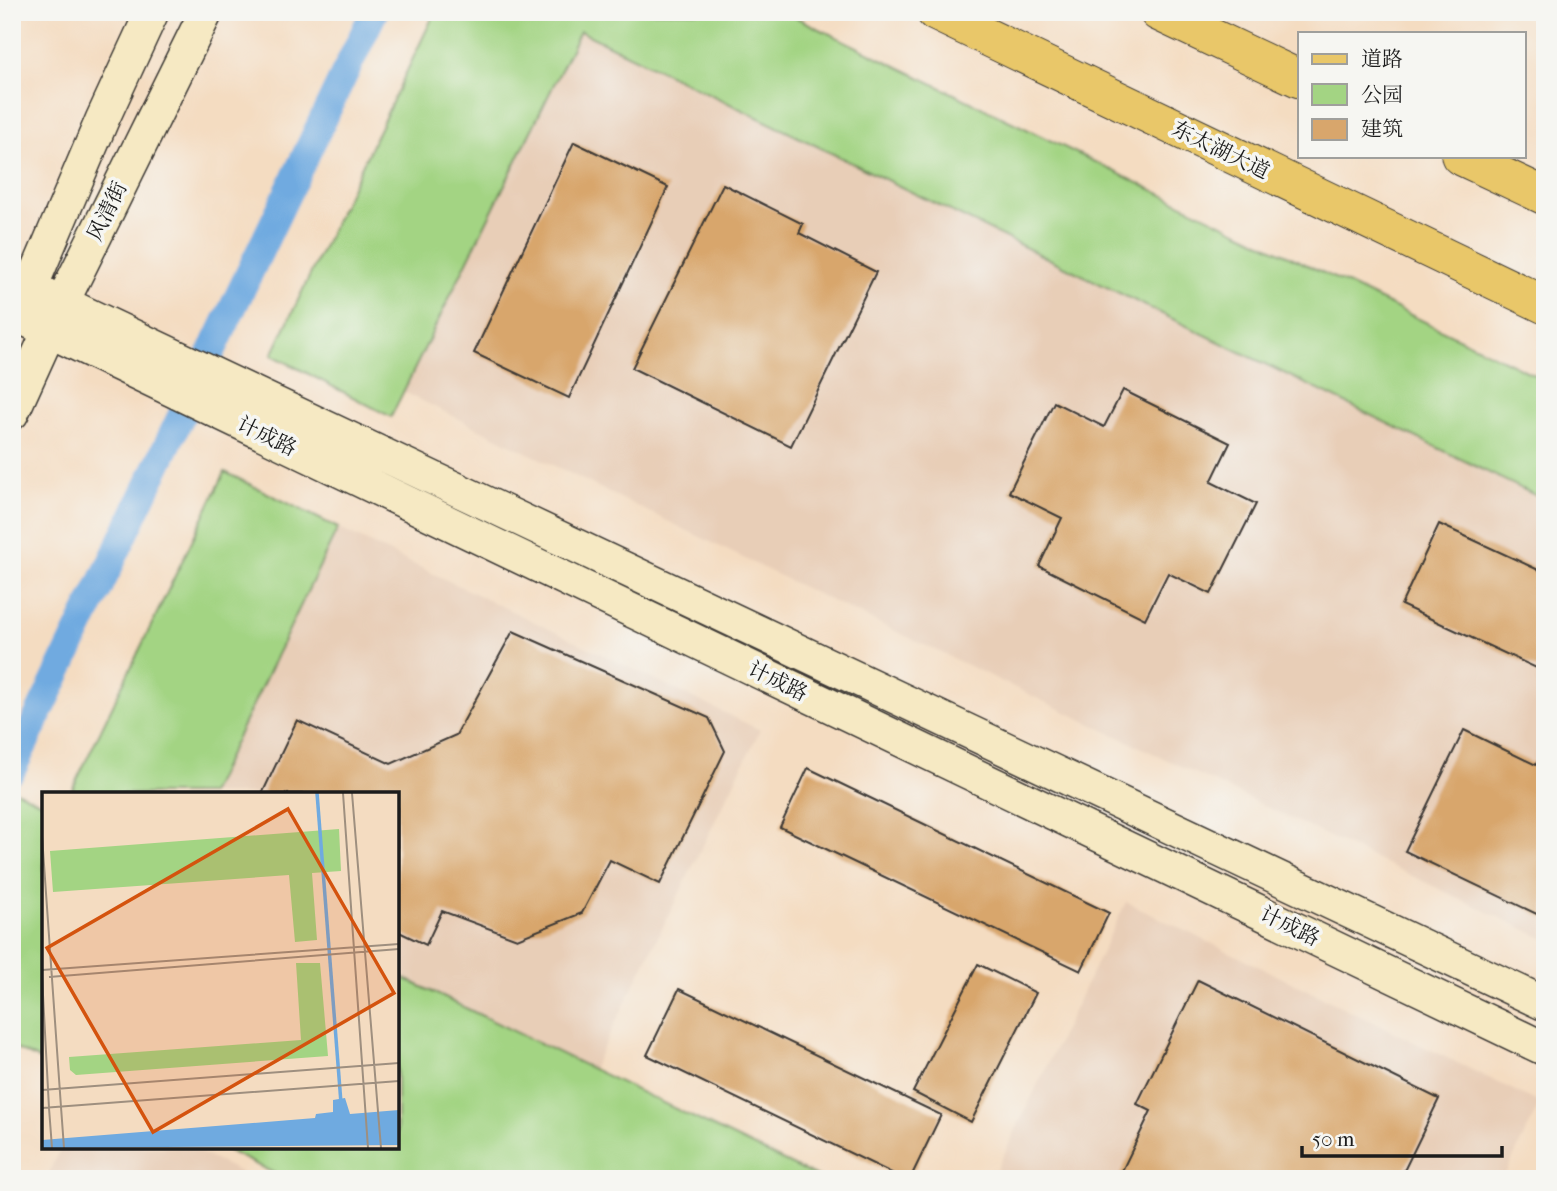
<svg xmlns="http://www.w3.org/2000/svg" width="1557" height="1191" viewBox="0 0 1557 1191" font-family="'IM FELL French Canon','Noto Serif SC',serif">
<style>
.built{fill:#e8ceb7}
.green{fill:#a3d483;stroke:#607850;stroke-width:2}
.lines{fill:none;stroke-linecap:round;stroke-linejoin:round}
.canal{stroke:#6faae0;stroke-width:28}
.building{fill:#d8a66c}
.secondary-casing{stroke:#3c3935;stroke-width:36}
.primary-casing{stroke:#3c3935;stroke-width:39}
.secondary{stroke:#f6e9c3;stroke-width:33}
.primary{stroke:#e9c769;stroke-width:37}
.labels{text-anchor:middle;stroke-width:7;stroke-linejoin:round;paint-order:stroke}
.street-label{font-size:21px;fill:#1c1c1c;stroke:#f6f6f2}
.inset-river{fill:none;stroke:#6faae0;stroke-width:3.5}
.inset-road{fill:none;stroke:#9e8f7f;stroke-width:2}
.view{fill:#d4530e;fill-opacity:0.15;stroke:#d4530e;stroke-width:3.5}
.inset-edge{fill:none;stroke:#1c1c1c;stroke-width:3.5}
</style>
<rect width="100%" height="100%" fill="#f6f6f2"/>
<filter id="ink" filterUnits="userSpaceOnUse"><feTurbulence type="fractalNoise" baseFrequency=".0143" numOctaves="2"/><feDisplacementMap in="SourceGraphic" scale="14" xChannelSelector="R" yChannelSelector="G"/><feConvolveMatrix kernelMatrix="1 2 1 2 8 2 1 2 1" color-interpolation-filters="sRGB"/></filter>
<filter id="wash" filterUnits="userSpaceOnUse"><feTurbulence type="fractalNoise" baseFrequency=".00686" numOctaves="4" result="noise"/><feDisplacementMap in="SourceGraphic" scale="28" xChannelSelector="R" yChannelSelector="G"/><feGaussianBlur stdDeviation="1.57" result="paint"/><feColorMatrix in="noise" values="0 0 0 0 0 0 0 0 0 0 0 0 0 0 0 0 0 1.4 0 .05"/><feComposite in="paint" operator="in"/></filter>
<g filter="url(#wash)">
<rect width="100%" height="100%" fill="#f4dcc1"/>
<!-- built -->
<path class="built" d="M580 30 1545 500V939L794 583 404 392Z
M338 528 760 730 592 1070 397 975V794H210Z
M1126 902 1540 1103 1503 1179H992Z
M61 1147H189L254 1179H46Z"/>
<!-- green -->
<path class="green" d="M435 12H785L1545 380V500L580 31 391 417 272 355Z
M225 472 338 528 210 794H70Z
M12 789 44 804V1062L12 1047Z
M397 975 821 1179H286L220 1147H397Z"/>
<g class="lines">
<!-- canal -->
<path class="canal" d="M12 770 374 12"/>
</g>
<g id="blocks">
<!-- building -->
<path class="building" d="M574 142 668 187 569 398 474 353Z
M723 184 803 224 799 233 876 272 791 446 632 368Z
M1123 390 1230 443 1211 482 1256 504 1211 594 1168 573 1145 619 1039 566 1062 518 1009 492 1054 402 1104 427Z
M1439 524 1545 573V672L1401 605Z
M513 631 709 718 725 751 660 884 610 860 582 913 517 939 442 911 426 945 397 931V794H262L297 720 391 764 456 735Z
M1464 730 1536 765 1545 746V918L1405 851Z
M808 768 1109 913 1081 971 780 827Z
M978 964 1036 993 971 1122 913 1092Z
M1198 980 1439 1099 1400 1179H1118L1151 1111 1137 1104Z
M679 989 941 1115 910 1179H904L647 1055Z"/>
</g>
</g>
<g filter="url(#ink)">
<use href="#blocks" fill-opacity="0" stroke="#3c3935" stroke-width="2"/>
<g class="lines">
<!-- secondary casing -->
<g class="secondary-casing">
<path id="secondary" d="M12 279 1545 1004
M22 308 102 120 152 12
M12 313 1545 1049
M12 413 62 303 206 12"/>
</g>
<!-- primary casing -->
<g class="primary-casing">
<path id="primary" d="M935 12 1545 305
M1158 12 1300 79
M1460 156 1545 196"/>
</g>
<!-- secondary -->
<use href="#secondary" class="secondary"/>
<!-- primary -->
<use href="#primary" class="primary"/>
</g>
</g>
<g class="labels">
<!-- street labels -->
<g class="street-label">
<text transform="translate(1221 150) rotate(26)" y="7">东太湖大道</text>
<text transform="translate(107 211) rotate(-64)" y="7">风清街</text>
<text transform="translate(267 436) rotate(26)" y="7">计成路</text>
<text transform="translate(778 681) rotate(26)" y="7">计成路</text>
<text transform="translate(1290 926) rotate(26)" y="7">计成路</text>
</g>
</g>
<!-- overview -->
<g transform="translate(42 792)">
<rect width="357" height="357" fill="#f4dcc1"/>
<path d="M297 37 299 79 270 81 275 148 253 150 247 83 11 100 8 59ZM254 171H278L286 264 34 283 28 278 27 265 259 248Z" fill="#a3d483"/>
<path d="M303 306 308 322 357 318V353L0 356V348L273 326 274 322 291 320V308Z" fill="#6faae0"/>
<path class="inset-river" d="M275 1 299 311"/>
<path class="inset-road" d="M301 1 326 356M310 1 339 356M0 44 19 315M0 178 357 152M0 184 7 316M7 185 357 157M0 298 357 271M19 315 22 356M0 316 357 289M7 316 10 356"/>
<path class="view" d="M246 17 352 201 111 340 5 156Z"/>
<rect width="357" height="357" class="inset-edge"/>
</g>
<!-- margin -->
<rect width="1557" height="1191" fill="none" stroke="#f6f6f2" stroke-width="42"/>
<!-- legend -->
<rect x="1298" y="32" width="228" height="126" fill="#f6f6f2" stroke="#9f9f9c" stroke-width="2"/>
<rect x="1312" y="54" width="35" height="10" fill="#e9c769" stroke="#9f9f9c" stroke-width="2"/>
<text x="1361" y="66" font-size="21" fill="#1c1c1c">道路</text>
<rect x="1312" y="84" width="35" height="21" fill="#a3d483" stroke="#9f9f9c" stroke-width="2"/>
<text x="1361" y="102" font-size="21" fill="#1c1c1c">公园</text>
<rect x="1312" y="119" width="35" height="21" fill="#d8a66c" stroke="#9f9f9c" stroke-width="2"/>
<text x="1361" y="136" font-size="21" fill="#1c1c1c">建筑</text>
<!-- scale -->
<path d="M1302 1146v10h200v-10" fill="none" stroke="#1c1c1c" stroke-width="3.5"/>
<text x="1312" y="1146" font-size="21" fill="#1c1c1c" stroke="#f6f6f2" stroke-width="5" paint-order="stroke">50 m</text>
</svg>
